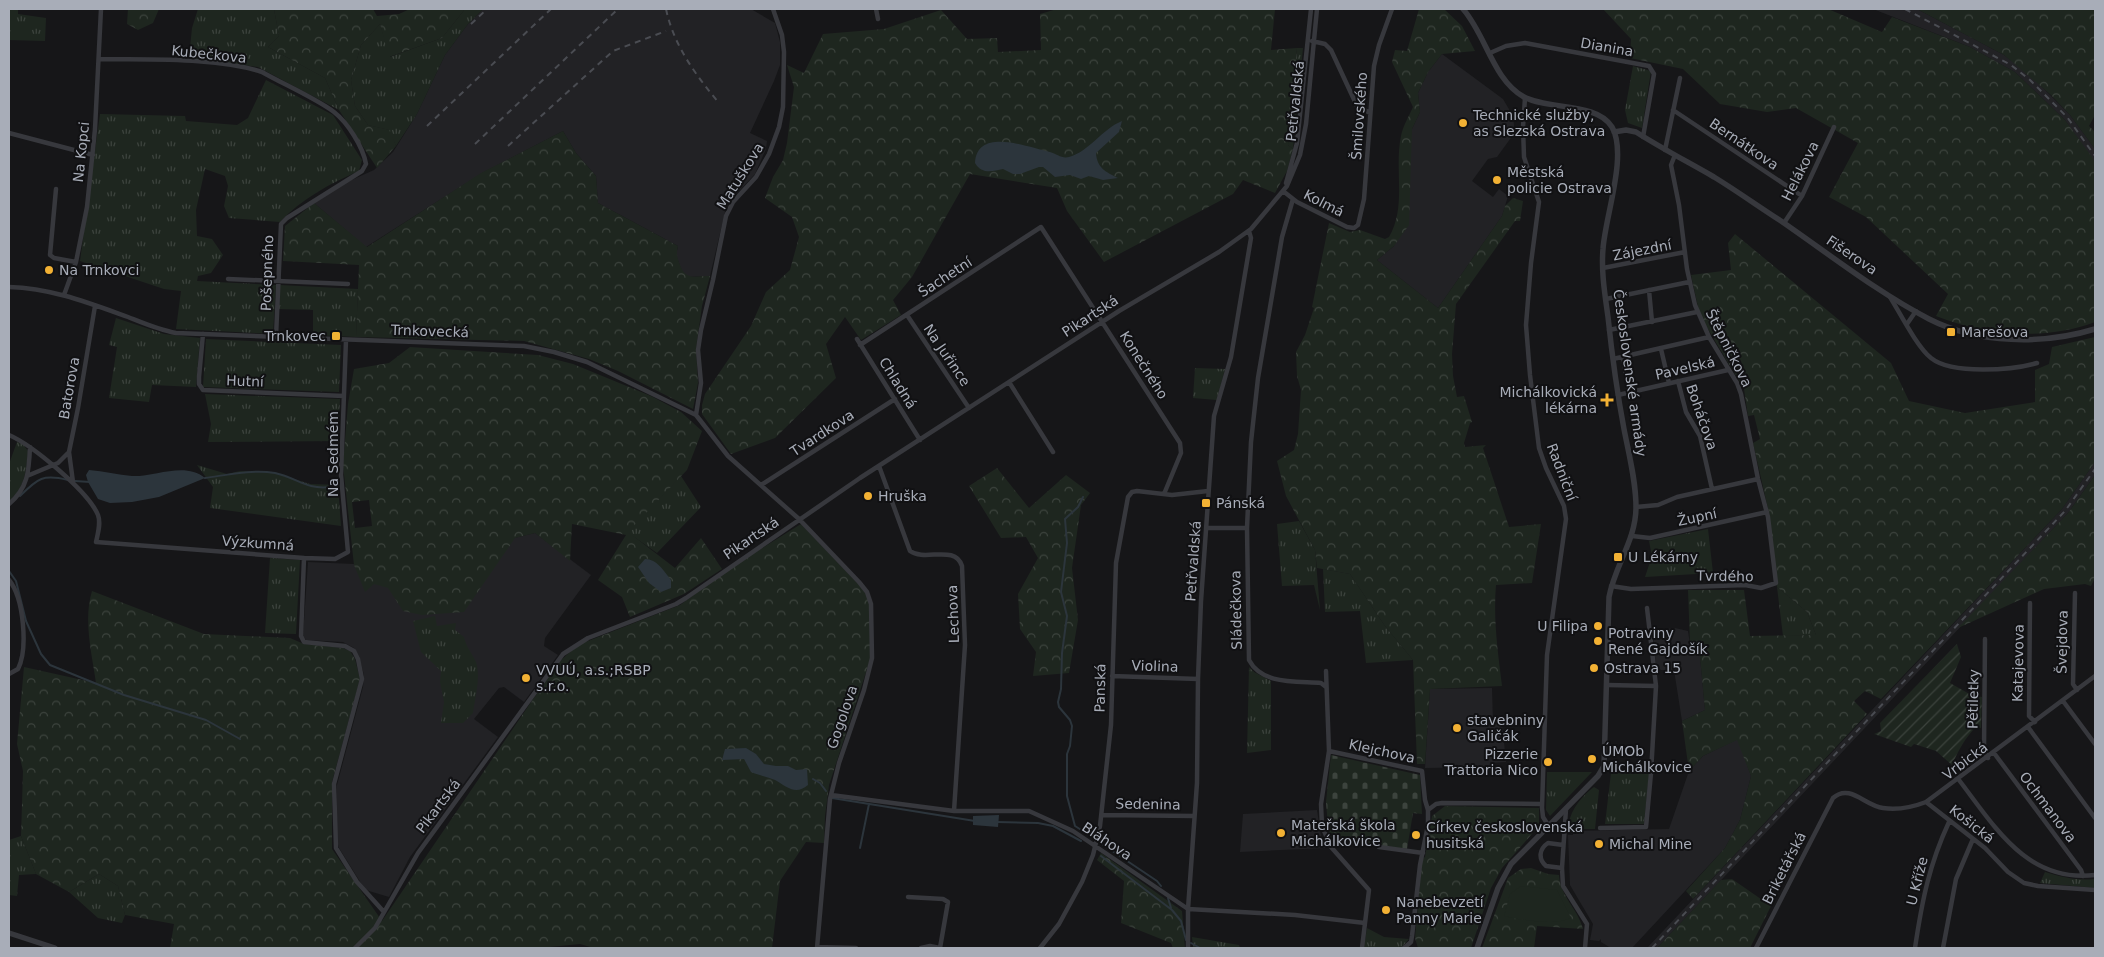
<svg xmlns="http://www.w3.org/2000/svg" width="2104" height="957" viewBox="0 0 2104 957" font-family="'DejaVu Sans',sans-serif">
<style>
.built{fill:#222225}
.grass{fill:url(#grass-tufts)}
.forest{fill:url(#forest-crowns);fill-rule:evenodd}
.cemetery{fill:url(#cemetery-stones)}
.garden{fill:url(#garden-furrows)}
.pitch{fill:#1e261f}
.water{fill:#2c353c}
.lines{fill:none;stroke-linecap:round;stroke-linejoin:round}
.stream{stroke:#2c353c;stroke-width:2}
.minor{stroke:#37383d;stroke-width:4.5}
.tertiary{stroke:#37383d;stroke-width:5.5}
.rail{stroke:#4a4c52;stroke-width:2;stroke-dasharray:6 5;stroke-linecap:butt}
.poi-dot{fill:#f2b134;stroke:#111113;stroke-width:2}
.labels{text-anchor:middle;stroke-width:4;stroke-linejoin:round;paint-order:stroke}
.street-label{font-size:14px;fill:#a8adb8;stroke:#111113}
.poi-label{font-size:14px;fill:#a8adb8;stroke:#111113;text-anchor:start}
</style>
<defs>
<pattern id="grass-tufts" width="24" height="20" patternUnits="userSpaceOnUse" patternTransform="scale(1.25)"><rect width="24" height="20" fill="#1e261f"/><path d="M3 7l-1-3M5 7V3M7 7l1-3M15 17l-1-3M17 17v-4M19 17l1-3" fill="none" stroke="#3c433d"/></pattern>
<pattern id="forest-crowns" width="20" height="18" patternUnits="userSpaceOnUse" patternTransform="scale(1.25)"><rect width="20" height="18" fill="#1e261f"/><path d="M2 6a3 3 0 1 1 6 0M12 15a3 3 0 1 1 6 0" fill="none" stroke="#3c433d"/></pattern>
<pattern id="cemetery-stones" width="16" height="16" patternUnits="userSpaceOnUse" patternTransform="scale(1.25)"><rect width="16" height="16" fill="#1e261f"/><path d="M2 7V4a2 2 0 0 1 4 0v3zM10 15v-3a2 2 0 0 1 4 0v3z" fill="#3c433d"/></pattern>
<pattern id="garden-furrows" width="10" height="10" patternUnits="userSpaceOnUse" patternTransform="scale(1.25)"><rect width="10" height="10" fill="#1e261f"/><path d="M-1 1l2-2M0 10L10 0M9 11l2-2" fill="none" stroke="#3c433d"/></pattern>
</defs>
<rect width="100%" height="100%" fill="#161618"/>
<!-- built -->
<path class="built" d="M483 9H751L775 23 780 42V65L774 81 750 133 767 141 766 149 755 174 729 202 725 212 710 276 688 277 683 274 676 255 678 246 598 203 596 176 576 153 563 131 482 173 366 247 314 203 347 182 374 170 393 152 417 114 445 55 468 24Z
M1873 9H1917L2004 55 2032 77 2070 115 2095 149V163L2065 120 2015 72 1970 47Z
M1442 54 1503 99 1513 116 1514 125 1513 135 1497 157 1488 159 1472 181 1493 197 1499 189 1508 196 1502 216 1438 308 1377 260 1394 246 1412 129 1420 112 1418 93 1428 72Z
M2095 462V475L2068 513 1657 948H1647L2062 509Z
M535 533 591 575 545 638 544 646 558 655 524 702 504 687 499 688 474 719 498 737 410 857 389 897 369 891 364 888 339 848 336 837 337 785 363 687 364 675 359 656 354 648 343 642 306 640 303 636 308 562 399 566Z
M1675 628 1688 631 1690 644 1699 646 1705 710 1682 721 1674 670H1661L1656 666 1653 637 1657 630Z
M1492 688 1493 723 1502 722 1506 762 1490 763V767L1425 768 1430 689Z
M1738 739 1751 776 1740 820 1725 848 1632 948H1611L1601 942V939L1599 941 1590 940 1593 924 1570 885 1568 835H1573V831L1669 829 1689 771 1703 756Z
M1317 810 1321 836 1326 848 1240 852 1243 814Z"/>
<!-- grass -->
<path class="grass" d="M9 9H18V14L46 18 45 41 9 40Z
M198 9H274L279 36 268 47 325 78 339 110 258 67 189 58 192 28Z
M465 9H483L468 24 445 55 417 114 396 146 389 130 368 125 355 106 351 80 361 45 380 24 390 57 442 38Z
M1297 48H1303L1293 149 1288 145Z
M1633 66 1651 71 1642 128 1628 123 1625 110Z
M266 80 333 115 362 160 359 171C331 183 301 199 280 222L229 218 224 206 228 186 225 176 205 169 196 210 197 236 212 239 223 255 211 273 198 276 197 281 276 285 273 334 176 329 181 291 164 289 80 261 100 114 185 116 186 121 237 125 248 118Z
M280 285 358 289 356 337 313 335V310L279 309Z
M116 318 164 334 200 338 196 387 152 385 149 402 109 398 117 347 109 345Z
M206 339 341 345 339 392 203 387Z
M1195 368 1225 369 1217 400 1193 398Z
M205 394 340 399 338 441 208 442 211 424Z
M17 442 23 444 28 451C26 471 25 488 9 501V464Z
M197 465 227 474 240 471 275 473 310 484 338 485 341 526 210 508 213 487Z
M681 476 701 507 657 553 627 532Z
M1299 521 1315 550 1320 610 1314 585 1282 586 1277 524Z
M1708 529 1713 573 1645 577 1652 556 1649 541Z
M270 558 300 560 296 634 265 633Z
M1323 569 1350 574 1385 626 1413 660 1366 663 1360 611 1325 612Z
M1777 587 1807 612 1816 635 1783 636Z
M435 616 437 626 456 623 455 630 464 637C466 647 472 653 476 662 481 677 475 698 473 713L463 723H441L444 702 440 682 441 671 421 652 413 621Z
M1249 667 1254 672 1271 681V750L1247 753Z
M1547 772H1592L1550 816 1546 810Z
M1611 773 1649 774 1644 824H1605Z
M1594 787 1599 790 1595 829H1573L1569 823C1571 809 1583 795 1594 787Z
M21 836 36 874 19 875 17 896 9 895V840Z
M2045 872C2062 877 2077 881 2095 879V888L2040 883Z
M99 874 118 886 125 915 122 923 98 918 69 892Z
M1367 928 1384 937 1409 939 1401 948H1364Z
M1192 937 1239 945 1240 948H1193Z"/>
<!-- forest -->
<path class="forest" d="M128 9H159L153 23 138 30 127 24Z
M274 9H373L377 16 399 14 410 9H465L442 38 389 57 380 24 361 45 351 80 355 106 368 125 390 130 396 146 377 168 339 110 325 78 268 47 279 36Z
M1057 9H1275L1271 50 1297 48 1288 145 1293 149 1287 171 1275 193 1243 180 1233 194 1104 262 1067 211 1057 188 970 174 912 277 893 300 901 315 861 340 845 317 826 344 836 378 775 438 731 454 702 414V405L705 394 751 326 766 292 790 270 799 237 792 217 765 198 773 177 783 160 787 143 794 87 787 65 804 73 823 34 884 29 941 10 967 39 997 38 998 52 1041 50 1040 14Z
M1419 9H1444L1462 26 1475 51 1442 54 1428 72 1418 93 1420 112 1412 129 1409 225 1394 246 1377 260 1438 308 1502 216 1505 206 1513 198 1523 201 1520 221H1515L1456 304 1452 354 1453 376 1457 397 1464 396 1472 422 1470 423 1464 443 1465 447 1486 445 1483 448 1509 527 1541 524 1532 583 1496 585C1493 619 1498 653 1502 686L1430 689 1425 764H1417L1413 660 1385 626 1350 574 1317 568 1315 550 1286 496 1277 461 1294 450 1298 434 1301 390 1297 376 1296 352 1305 335 1314 308 1312 307 1329 223 1350 232 1360 230 1385 239 1389 237C1407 206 1394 170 1401 136 1403 126 1409 116 1413 107L1392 62 1395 50 1407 51Z
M1603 9H1828L1882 32 1892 17 1970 47 2015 72 2065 120 2092 157 2095 163V322C2044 341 1986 336 1936 316L1948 294 1866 217 1829 197 1858 143 1796 108 1767 112 1720 104 1683 69 1630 58 1631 39Z
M1917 9H2095V115L2089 126 2095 132V149L2070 115 2051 95 2004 55Z
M563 131 576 153 596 176 598 203 678 246C676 254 677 257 680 265 686 281 695 276 710 276L702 306 696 349 698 383 693 409 618 371 589 359 524 341 356 337 359 265 283 261 285 226 314 203 367 247 481 173Z
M1735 234 1891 363 1909 401 1965 413 2035 402V370L2049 364 2052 347 2095 337V462L2062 509 1881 699 1865 691 1854 701 1867 714 1693 899 1686 891 1725 848 1740 820 1751 776 1737 740 1703 756 1689 771 1682 721 1705 710 1699 646 1690 644 1688 590H1744L1750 636 1816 635 1807 612 1777 587 1769 513 1753 443 1760 439 1754 415 1748 416 1744 389 1700 316 1691 275 1731 270 1728 243Z
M410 347 538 355 573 364 651 396 681 412 702 431 687 470 628 532 675 568 701 538 722 569 684 594 630 617 622 597 598 580 626 535 572 524 570 561 535 533 515 538 464 612 422 615 403 611 388 588 374 584 365 592 354 565 343 465 348 404 354 369 389 363ZM369 500 372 526 355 528 352 502Z
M997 468 1029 508 1066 475 1090 493 1081 505 1072 568 1078 620 1069 673 1033 676 1036 652 1020 629 1018 594 1038 558 1026 537 1001 538 969 486Z
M2095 475V578L2091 586 2085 584 2044 589 1958 628 2068 513Z
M801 524 861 587 867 596 870 608V660L829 785 825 816 824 843 806 842 780 881 772 948H594L580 944 539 948H170L174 924 125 915 118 886 99 874 69 892 36 874 21 836 23 771 17 744 24 667 96 683C92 654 83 620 92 591L204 634 290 638 304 644 343 648 350 651 355 659 360 679 332 782V849L382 921 557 664 571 651 583 643 680 605 735 565Z
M1445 806 1539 808V826L1502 868 1491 888 1471 948H1418L1415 938 1422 859 1425 857 1432 816Z
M1101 853 1182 911 1185 948H1173L1171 943 1121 923 1124 881 1097 860Z
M1531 868 1548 874 1559 875C1560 896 1578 909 1583 929L1537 926 1534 948H1482L1508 878 1521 869Z
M1732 879 1771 906 1750 948H1657L1721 880Z"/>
<!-- cemetery -->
<path class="cemetery" d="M1331 755 1420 775 1422 814 1413 813 1407 849 1329 839 1326 802Z"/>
<!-- garden -->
<path class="garden" d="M1957 644 1961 657 1950 683 1973 696 1982 697 1981 728 1976 727C1965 738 1958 751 1952 765L1936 751 1914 744 1911 747 1874 734 1881 731 1880 723Z"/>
<!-- pitch -->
<path class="pitch" d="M1521 886 1557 890 1571 918C1555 926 1521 920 1504 916L1510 894Z"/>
<!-- water -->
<path class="water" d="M1122 121 1119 132 1096 153C1097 168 1106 172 1118 178L1103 180 1089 176 1081 179 1070 175 1055 177 1043 167H1039L1020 174H1013L1003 169C993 171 982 175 975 163 977 126 1030 148 1050 152 1057 154 1062 159 1069 157 1090 151 1102 129 1122 121Z
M89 470C104 471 118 475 132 476 155 477 185 461 205 478L159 497 132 502 110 503 98 499 88 482 86 475Z
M645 559C657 559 664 571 671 580V588L661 592 649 583 638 567Z
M746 748 756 754 764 764 776 766H788L796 770 807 769 808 785C795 796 786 786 775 780 767 777 758 775 751 772L744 759 722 760 725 749Z
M999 815 998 827 973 825V816Z"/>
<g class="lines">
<!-- stream -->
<path class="stream" d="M205 478C227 475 252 469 275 473 298 478 305 490 331 487
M75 481 90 482
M20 496C38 478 43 474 68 480
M1083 497 1078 507 1065 519 1067 543 1061 592 1067 616 1062 653 1061 689 1058 702 1059 707 1070 720 1072 726 1070 746 1067 754V796L1075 826 1094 838
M9 571 16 581 26 621 41 654 50 665 124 695 206 720 240 739
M813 779 820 783 826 791
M832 798 975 821
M997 822 1038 823 1053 826 1081 841
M1099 842 1157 881 1161 886
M860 848 869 804
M1101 856 1172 910 1181 921 1186 940
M1168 898 1171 908
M1191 943 1200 948"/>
<!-- minor -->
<path class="minor" d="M876 9 878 19
M1312 41 1325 44 1331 50 1357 106 1370 113
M1490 53 1506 46 1525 43 1649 66 1654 74 1643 137
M100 59C147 60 218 57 262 72 283 84 315 98 334 112 348 123 363 147 366 164L362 171 287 218 281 224 276 337
M1525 98 1523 127 1524 157 1539 202 1531 263 1526 325 1530 375 1539 448 1546 468 1564 506 1566 519 1547 655 1542 808 1543 817 1548 825
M1673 110 1802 196
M9 133 93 155
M1665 150 1680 78
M1286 183 1297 143 1311 9
M56 189 50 255 54 258 76 262
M1283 191 1297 202 1347 227 1354 228 1358 225 1364 199 1374 66 1379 45 1392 9
M1293 199 1282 237 1258 378 1251 442 1247 528 1249 660C1262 685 1296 681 1321 683L1326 687
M1784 223 1802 196 1834 127
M1603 268 1685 252
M228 279 348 284
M9 287C51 288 89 303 128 317 143 323 159 330 176 333L524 346 554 352 587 362 696 415 728 456 799 519 859 582 867 592 871 604 872 658 864 690 839 763 830 799 817 948
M1649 290 1652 322
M64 295 76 262 87 207 95 129 101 9
M1890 297C1900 313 1917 347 1931 358 1952 375 2013 370 2037 363
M1606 299 1689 282
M907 315 969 408
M1907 324 1916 311
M1609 330 1697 312
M203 334 199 377V384L203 390 344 396
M857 339 920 440
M860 345 1041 227 1180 443 1181 453 1164 494
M1661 349 1669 383
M1623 357 1629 392
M1613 359 1709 337
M1678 381 1686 412 1700 436 1712 489
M1009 382 1053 452
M1618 395 1728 370
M696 415 701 383 698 350 701 330 713 280 726 216 733 202 756 177 769 154 779 127 783 107 784 52 782 35 773 9
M9 435C32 445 88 491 98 515 101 523 98 533 96 542L304 558 301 636 304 642 345 646 354 651 358 659 362 679 334 784 336 848 357 882 384 912
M69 452 73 482
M879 466 910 551C925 562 955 544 962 566L965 645 954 811
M27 476 58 463 69 452 78 408 95 306
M761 485 895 399
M9 504C28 488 29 471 30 447
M1636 507 1658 505 1677 497 1758 479
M1207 528H1247
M1632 536 1650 538 1767 512
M304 558 335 559 348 552 341 475 346 340
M9 580C24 598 28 649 18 669L9 674
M1611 586 1631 589 1745 585 1761 588 1776 583 1768 517 1758 479 1741 394 1737 383 1709 337 1695 305 1687 269 1679 205 1671 165 1675 155
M2075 593 2073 684 2077 690
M2030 603 2029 716 2035 722
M1985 639 1984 750 1988 758
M1326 671 1329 751 1321 804 1322 826 1331 847 1369 890 1362 948
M1112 676 1198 679
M1607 685 1656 686
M2063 701 2095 744
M2028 727 2095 818
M1329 751 1422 771 1425 800 1428 810V825L1420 865 1412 936 1411 942 1404 948
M1994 753 2081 870 2083 876
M1959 780C1995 827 2027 883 2095 875
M831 795 954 811H1029L1073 831 1188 909 1295 915 1365 923
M1926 802 1985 848 2008 872 2024 883 2038 886 2095 890
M1566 809 1562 868 1563 886 1587 924 1585 948
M1428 810 1436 804 1442 803 1542 804
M1102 815 1194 816
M1600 828 1646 827 1651 773 1656 686 1647 608
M1379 847 1423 853
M1562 868 1546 866C1538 859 1539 849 1548 843L1563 845
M908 897 943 899 948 902 940 948
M817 947 856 948
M355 948 375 928 418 853 563 654 588 638 676 604 686 598 860 478 1119 311 1219 252 1251 229 1287 186 1300 155 1306 124 1317 9
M921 948 930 946 940 948
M1040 948 1059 924 1082 882 1093 855 1100 826 1111 725 1116 563 1128 497 1132 492 1137 491 1172 495 1208 491
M1188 948V909L1197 783 1198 679 1201 601 1214 416 1231 357 1251 238 1249 231
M1756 948 1833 798C1850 783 1865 806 1883 808 1897 810 1913 807 1926 802L2095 676
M1915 948C1922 901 1929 865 1949 822
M1943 948 1956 879 1973 839"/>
<!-- tertiary -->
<path class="tertiary" d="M1463 9C1486 35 1493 80 1524 97 1548 110 1597 102 1612 127 1628 155 1605 217 1603 249 1601 272 1605 295 1608 317 1612 355 1617 392 1624 429 1629 455 1636 481 1636 507 1636 540 1615 565 1609 597L1604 766 1598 776 1511 864 1498 888 1477 948
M1614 132 1626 130 1636 132C1661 148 1688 162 1714 177 1737 191 1759 207 1781 221 1829 254 1877 292 1929 319 1978 344 2043 345 2095 329
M9 933 55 948"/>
<!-- rail -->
<path class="rail" d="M666 9C674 46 695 74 719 103
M1905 9 2011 65 2030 80 2067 117 2095 156
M471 24 487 9
M427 126 551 9
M475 144 618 9
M508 146 613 51 666 31
M1652 948 2065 511 2095 469"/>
</g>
<!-- markers -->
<g class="poi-dot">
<circle cx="1463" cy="123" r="5"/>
<circle cx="1497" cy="180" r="5"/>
<circle cx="49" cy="270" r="5"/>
<rect x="1946" y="327" width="10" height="10" rx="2.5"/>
<rect x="331" y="331" width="10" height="10" rx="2.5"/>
<path d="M1604.5 392.5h5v5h5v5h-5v5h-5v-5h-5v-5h5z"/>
<circle cx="868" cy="496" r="5"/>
<rect x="1201" y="498" width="10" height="10" rx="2.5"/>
<rect x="1613" y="552" width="10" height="10" rx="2.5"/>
<circle cx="1598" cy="626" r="5"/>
<circle cx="1598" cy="641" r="5"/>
<circle cx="1594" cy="668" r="5"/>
<circle cx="526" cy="678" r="5"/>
<circle cx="1457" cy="728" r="5"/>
<circle cx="1592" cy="759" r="5"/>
<circle cx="1548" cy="762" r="5"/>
<circle cx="1281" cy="833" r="5"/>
<circle cx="1416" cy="835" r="5"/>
<circle cx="1599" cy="844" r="5"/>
<circle cx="1386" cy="910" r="5"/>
</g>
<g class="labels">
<!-- street labels -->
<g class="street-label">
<text transform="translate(1607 47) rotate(10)" y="5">Dianina</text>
<text transform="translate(209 54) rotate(6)" y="5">Kubečkova</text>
<text transform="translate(1295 101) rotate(-84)" y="5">Petřvaldská</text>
<text transform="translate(1359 116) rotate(-86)" y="5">Šmilovského</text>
<text transform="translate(1744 144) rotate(34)" y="5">Bernátkova</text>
<text transform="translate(81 152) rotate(-84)" y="5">Na Kopci</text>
<text transform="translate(1800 171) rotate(-63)" y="5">Helákova</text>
<text transform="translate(740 176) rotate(-58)" y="5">Matuškova</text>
<text transform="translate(1324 203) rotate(27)" y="5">Kolmá</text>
<text transform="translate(1642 250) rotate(-11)" y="5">Zájezdní</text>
<text transform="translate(1852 255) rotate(34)" y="5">Fišerova</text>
<text transform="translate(267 273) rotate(-88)" y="5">Pošepného</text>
<text transform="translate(945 277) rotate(-33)" y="5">Šachetní</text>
<text transform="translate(1090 316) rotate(-33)" y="5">Pikartská</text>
<text transform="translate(430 331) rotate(2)" y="5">Trnkovecká</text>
<text transform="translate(1729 348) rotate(63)" y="5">Štěpničkova</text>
<text transform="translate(947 355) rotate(56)" y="5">Na Juřince</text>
<text transform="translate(1144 365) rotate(58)" y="5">Konečného</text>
<text transform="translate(1685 368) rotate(-13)" y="5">Pavelská</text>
<text transform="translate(1630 373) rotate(82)" y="5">Československé armády</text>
<text transform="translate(245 381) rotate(2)" y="5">Hutní</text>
<text transform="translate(898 383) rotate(58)" y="5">Chladná</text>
<text transform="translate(69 388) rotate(-80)" y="5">Batorova</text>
<text transform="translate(1702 417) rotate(71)" y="5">Boháčova</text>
<text transform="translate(822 433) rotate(-33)" y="5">Tvardkova</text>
<text transform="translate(333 454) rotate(-90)" y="5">Na Sedmém</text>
<text transform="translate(1562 472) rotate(69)" y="5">Radniční</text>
<text transform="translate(1697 517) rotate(-12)" y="5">Župní</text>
<text transform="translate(751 538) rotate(-34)" y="5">Pikartská</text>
<text transform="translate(258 543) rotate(4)" y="5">Výzkumná</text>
<text transform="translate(1193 561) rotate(-86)" y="5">Petřvaldská</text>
<text transform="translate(1725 576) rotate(1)" y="5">Tvrdého</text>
<text transform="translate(1236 610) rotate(-91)" y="5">Sládečkova</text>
<text transform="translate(953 614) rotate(-92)" y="5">Lechova</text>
<text transform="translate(2062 642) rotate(-89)" y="5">Švejdova</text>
<text transform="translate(2018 663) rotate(-89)" y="5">Katajevova</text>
<text transform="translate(1155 666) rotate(2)" y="5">Violina</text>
<text transform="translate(1100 688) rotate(-89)" y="5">Panská</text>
<text transform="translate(1973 699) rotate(-89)" y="5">Pětiletky</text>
<text transform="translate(842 717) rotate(-71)" y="5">Gogolova</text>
<text transform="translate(1382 751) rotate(12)" y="5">Klejchova</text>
<text transform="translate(1965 761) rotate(-37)" y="5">Vrbická</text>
<text transform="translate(1148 804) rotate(1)" y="5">Sedenina</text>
<text transform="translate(438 806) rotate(-53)" y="5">Pikartská</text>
<text transform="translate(2048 807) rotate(53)" y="5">Ochmanova</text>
<text transform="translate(1972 824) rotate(38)" y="5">Košická</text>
<text transform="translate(1107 841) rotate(34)" y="5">Bláhova</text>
<text transform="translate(1784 868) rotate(-63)" y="5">Briketářská</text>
<text transform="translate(1917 881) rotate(-76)" y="5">U Kříže</text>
</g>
<!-- poi labels -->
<g class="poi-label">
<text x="1473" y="120">Technické služby,<tspan x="1473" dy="16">as Slezská Ostrava</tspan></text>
<text x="1507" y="177">Městská<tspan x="1507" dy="16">policie Ostrava</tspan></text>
<text x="59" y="275">Na Trnkovci</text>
<text x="1961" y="337">Marešova</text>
<text x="326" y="341" text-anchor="end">Trnkovec</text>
<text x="1597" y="397" text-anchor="end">Michálkovická<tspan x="1597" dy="16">lékárna</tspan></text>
<text x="878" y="501">Hruška</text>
<text x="1216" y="508">Pánská</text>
<text x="1628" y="562">U Lékárny</text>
<text x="1588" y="631" text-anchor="end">U Filipa</text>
<text x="1608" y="638">Potraviny<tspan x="1608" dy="16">René Gajdošík</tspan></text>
<text x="1604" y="673">Ostrava 15</text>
<text x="536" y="675">VVUÚ, a.s.;RSBP<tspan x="536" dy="16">s.r.o.</tspan></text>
<text x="1467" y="725">stavebniny<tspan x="1467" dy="16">Galičák</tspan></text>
<text x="1602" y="756">ÚMOb<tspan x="1602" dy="16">Michálkovice</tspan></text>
<text x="1538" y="759" text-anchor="end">Pizzerie<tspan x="1538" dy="16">Trattoria Nico</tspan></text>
<text x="1291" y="830">Mateřská škola<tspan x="1291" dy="16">Michálkovice</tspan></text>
<text x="1426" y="832">Církev československá<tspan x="1426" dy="16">husitská</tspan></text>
<text x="1609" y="849">Michal Mine</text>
<text x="1396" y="907">Nanebevzetí<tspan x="1396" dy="16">Panny Marie</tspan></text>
</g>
</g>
<!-- border -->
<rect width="2104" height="957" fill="none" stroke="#a8adb8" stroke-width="20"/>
</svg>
